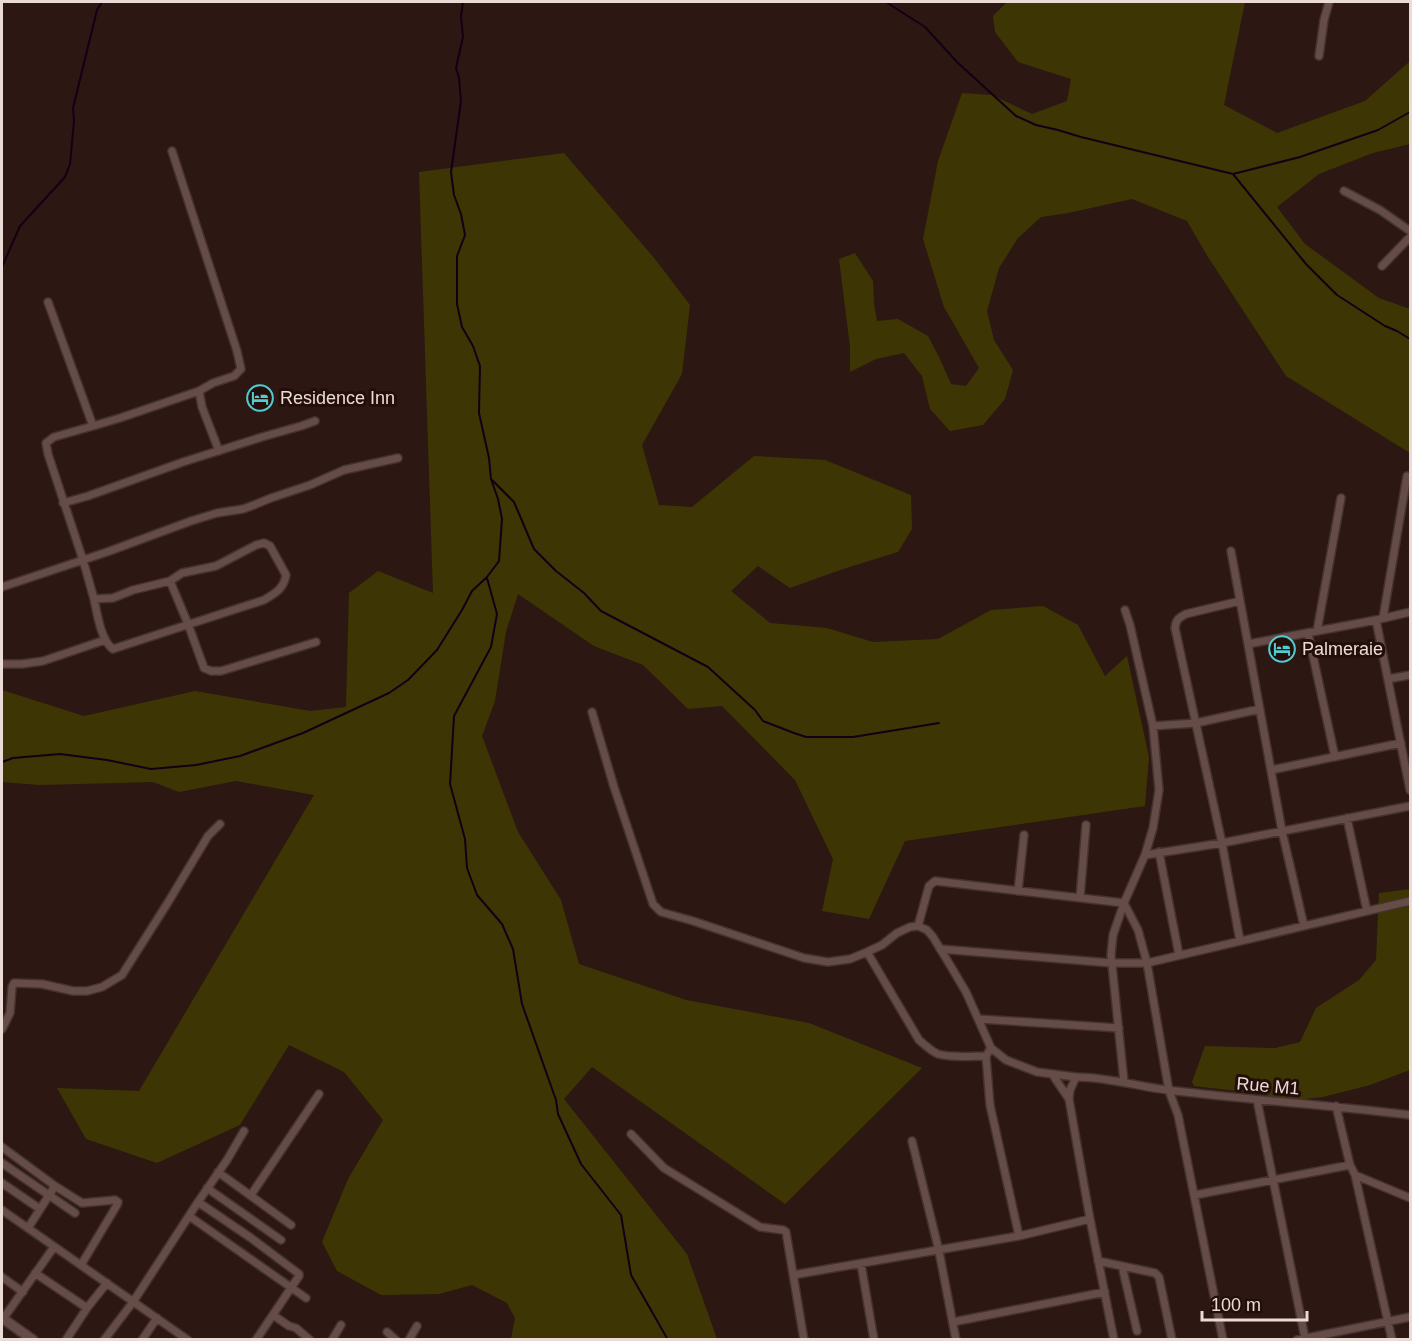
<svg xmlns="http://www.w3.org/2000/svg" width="1412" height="1341" viewBox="0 0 1412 1341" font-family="Arial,sans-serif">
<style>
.green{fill:#3d3604}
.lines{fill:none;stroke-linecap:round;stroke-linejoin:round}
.stream{stroke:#130014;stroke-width:2}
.street-casing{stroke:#433330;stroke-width:10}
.secondary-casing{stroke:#433330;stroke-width:12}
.street{stroke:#664c46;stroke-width:7}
.secondary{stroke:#664c46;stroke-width:9}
.labels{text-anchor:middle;stroke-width:6;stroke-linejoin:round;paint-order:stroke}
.poi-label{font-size:18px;fill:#ebdbd7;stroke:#230e09;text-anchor:start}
.street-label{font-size:18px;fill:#ebdbd7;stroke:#230e09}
</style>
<rect width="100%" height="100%" fill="#2d1712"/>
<!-- green -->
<path class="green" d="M1007 2H1245L1224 105 1277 133 1365 101 1410 61V144L1373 153 1319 174 1277 207 1305 244 1379 298 1410 309V453L1286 376 1208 257 1187 221 1132 199 1068 213 1041 217 1018 238 999 268 987 311 994 340 1013 370 1005 399 983 425 950 431 930 409 922 376 904 353 876 359 850 372V347L839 259 855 253 873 281 874 303 877 321 898 319 928 336 940 359 951 384 966 386 979 368 944 307 923 239 938 161 962 93 992 95 1032 114 1067 101 1071 79 1018 62 995 32 993 16Z
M564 153 655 259 690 305 682 374 642 445 659 505 692 507 754 456 825 460 911 495 912 529 898 552 843 569 790 588 758 566 731 591 770 623 827 628 873 642 938 639 991 610 1043 606 1078 625 1105 676 1127 656 1149 757 1145 806 905 841 869 919 822 911 833 859 795 780 722 706 688 709 643 665 594 646 518 594 506 632 495 701 482 736 518 832 561 900 579 964 686 1000 809 1023 922 1068 785 1204 592 1067 564 1099 687 1254 717 1339H511L515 1318 507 1303 472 1285 439 1294 381 1295 337 1271 322 1242 348 1179 383 1120 344 1072 289 1045 240 1125 157 1163 86 1139 57 1088 139 1091 314 795 236 781 179 792 153 782 40 785 2 782V690L84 716 195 691 310 711 346 707 349 593 378 571 433 593 419 172Z
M1410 889V1070L1370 1085 1323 1097 1295 1100 1245 1092 1194 1086 1192 1082 1205 1046 1275 1048 1300 1042 1316 1008 1359 980 1376 960 1379 893Z"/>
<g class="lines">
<!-- stream -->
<path class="stream" d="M886 2 925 27 957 62 1016 116 1036 125 1058 130 1081 137 1233 174 1306 264 1337 295 1385 326 1397 331 1410 339
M1233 174 1300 157 1378 130 1410 112
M2 267 20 226 65 177 70 164 74 121 73 108 97 10 102 2
M492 480 514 502 534 549 556 571 584 593 601 611 708 667 755 710 763 721 794 733 806 737H853L939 723
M487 578 497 614 491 647 454 716 450 784 465 839 467 868 477 895 502 924 513 949 522 1004 556 1100 558 1114 581 1164 621 1215 631 1275 668 1340
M2 762 13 758 60 754 107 760 151 769 196 765 240 756 303 733 389 693 408 680 437 650 462 610 472 591 487 577 499 561 502 519 498 499 491 479 489 458 479 413 480 366 473 346 462 327 457 304V256L465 235 461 214 454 195 451 172 461 101 459 78 456 68 463 37 461 17 463 2"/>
<!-- street casing -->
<g class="street-casing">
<path id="street" d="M1319 56 1324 20 1329 2
M172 151 237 351 241 369 234 376 213 383 199 391 202 407 219 451
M1344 191 1380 210 1410 231
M1382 266 1410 237
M48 302 93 426 54 437 46 443 48 454 83 560 94 599
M93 426 120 418 199 391
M63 503 88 496 183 462 262 437 301 426 315 421
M264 543 270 546 286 575C284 588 276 593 264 600L122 646 113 649C101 641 97 613 94 599L113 598 133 590 170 581 182 573 216 566 256 545Z
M1231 551 1282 831 1304 926
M170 581 188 624 204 668 211 671H221L316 642
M2 587 107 552 191 521 217 513 243 509 254 505 271 498 310 485 344 470 398 458
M1383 618 1407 476
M1376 620 1410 790
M1317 631 1341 498
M1308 633 1335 757
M1248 644 1376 620 1410 612
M2 664H22L43 661 105 640
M1388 679 1410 675
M592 712 614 787 653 904 661 912 693 921 804 958 828 962 850 959 867 952 882 945 897 933 910 927 918 926 927 930 933 937 947 960 966 992 991 1048 1006 1060 1037 1072 1076 1077
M1153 726 1196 723 1260 709
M1271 770 1401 743
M1347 818 1367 911
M1159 852 1179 955
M1145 855 1222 843 1410 806
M1018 891 1024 835
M1080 898 1086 825
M918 926 929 886 935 881 1124 903 1138 930 1147 963 1169 1091 1178 1115 1223 1340
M1240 941 1222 843 1175 628C1176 620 1178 618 1186 614L1240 601
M940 949 1111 963H1147L1410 901
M867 952 919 1040C925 1045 931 1051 938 1054 951 1058 972 1056 986 1056
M979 1019 1119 1028
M2 1029 10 1013 12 987 14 983 42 984 73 991H87L102 987 122 975 167 904 208 836 220 824
M991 1048 986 1056 990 1105 1019 1236
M1052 1074 1069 1099
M1124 1082 1111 955 1113 935 1124 903 1145 855 1153 828 1159 790 1153 726 1130 625 1125 610
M1257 1100 1305 1338
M1336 1106 1350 1165 1355 1175 1392 1340
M631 1134 664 1168 760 1227 783 1230 786 1232 804 1340
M912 1141 939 1251 956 1340
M2 1147 55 1186 28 1228
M2 1163 75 1213
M218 1172 291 1225
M1355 1175 1410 1198
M2 1183 40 1209
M55 1186 82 1203 115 1200 118 1202 117 1205 81 1265
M207 1188 281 1240
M251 1195 319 1094
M1195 1195 1350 1165
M198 1202 251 1238 299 1274V1276L256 1340
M2 1210 188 1340
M189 1216 306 1298
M1098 1261 1155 1273 1159 1277 1172 1340
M861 1264 874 1340
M1122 1266 1137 1331
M35 1273 87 1308
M793 1275 1019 1236 1090 1219
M2 1277 23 1292
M273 1315 289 1326 296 1328 310 1340
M3 1319 54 1247
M953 1322 1105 1292
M387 1332 396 1340
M66 1340 87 1308 107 1283
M104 1340 133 1302 198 1202 227 1160 244 1131
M142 1340 157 1318
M332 1340 341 1325
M409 1340 417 1326
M1114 1340 1090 1219 1069 1099 1070 1090 1076 1077C1110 1077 1143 1088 1176 1091 1254 1100 1333 1106 1410 1115
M1297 1340 1410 1317"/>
</g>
<!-- secondary casing -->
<g class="secondary-casing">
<path id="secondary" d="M2 1318 33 1340"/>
</g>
<!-- street -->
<use href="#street" class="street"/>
<!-- secondary -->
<use href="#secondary" class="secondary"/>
</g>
<!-- icons -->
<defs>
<g id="hotel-ring" transform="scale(1.35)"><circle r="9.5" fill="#230e09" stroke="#51ccd1" stroke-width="1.5"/><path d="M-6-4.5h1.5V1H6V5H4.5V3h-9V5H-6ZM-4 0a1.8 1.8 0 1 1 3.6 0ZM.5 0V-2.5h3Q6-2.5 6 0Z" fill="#51ccd1"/></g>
</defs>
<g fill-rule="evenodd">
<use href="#hotel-ring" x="260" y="398"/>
<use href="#hotel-ring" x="1282" y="649"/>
</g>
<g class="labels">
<!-- poi labels -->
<g class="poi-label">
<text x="280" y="404">Residence Inn</text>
<text x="1302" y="655">Palmeraie</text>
</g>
<!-- street labels -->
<g class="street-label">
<text transform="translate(1268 1086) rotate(5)" y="6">Rue M1</text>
</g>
</g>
<!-- border -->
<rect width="1412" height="1341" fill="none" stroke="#ebdbd7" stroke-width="6"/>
<!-- scale -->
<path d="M1202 1311v9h105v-9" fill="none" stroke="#ebdbd7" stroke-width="3"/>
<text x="1211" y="1311" font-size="18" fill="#ebdbd7" stroke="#230e09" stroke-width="4.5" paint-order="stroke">100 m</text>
</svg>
